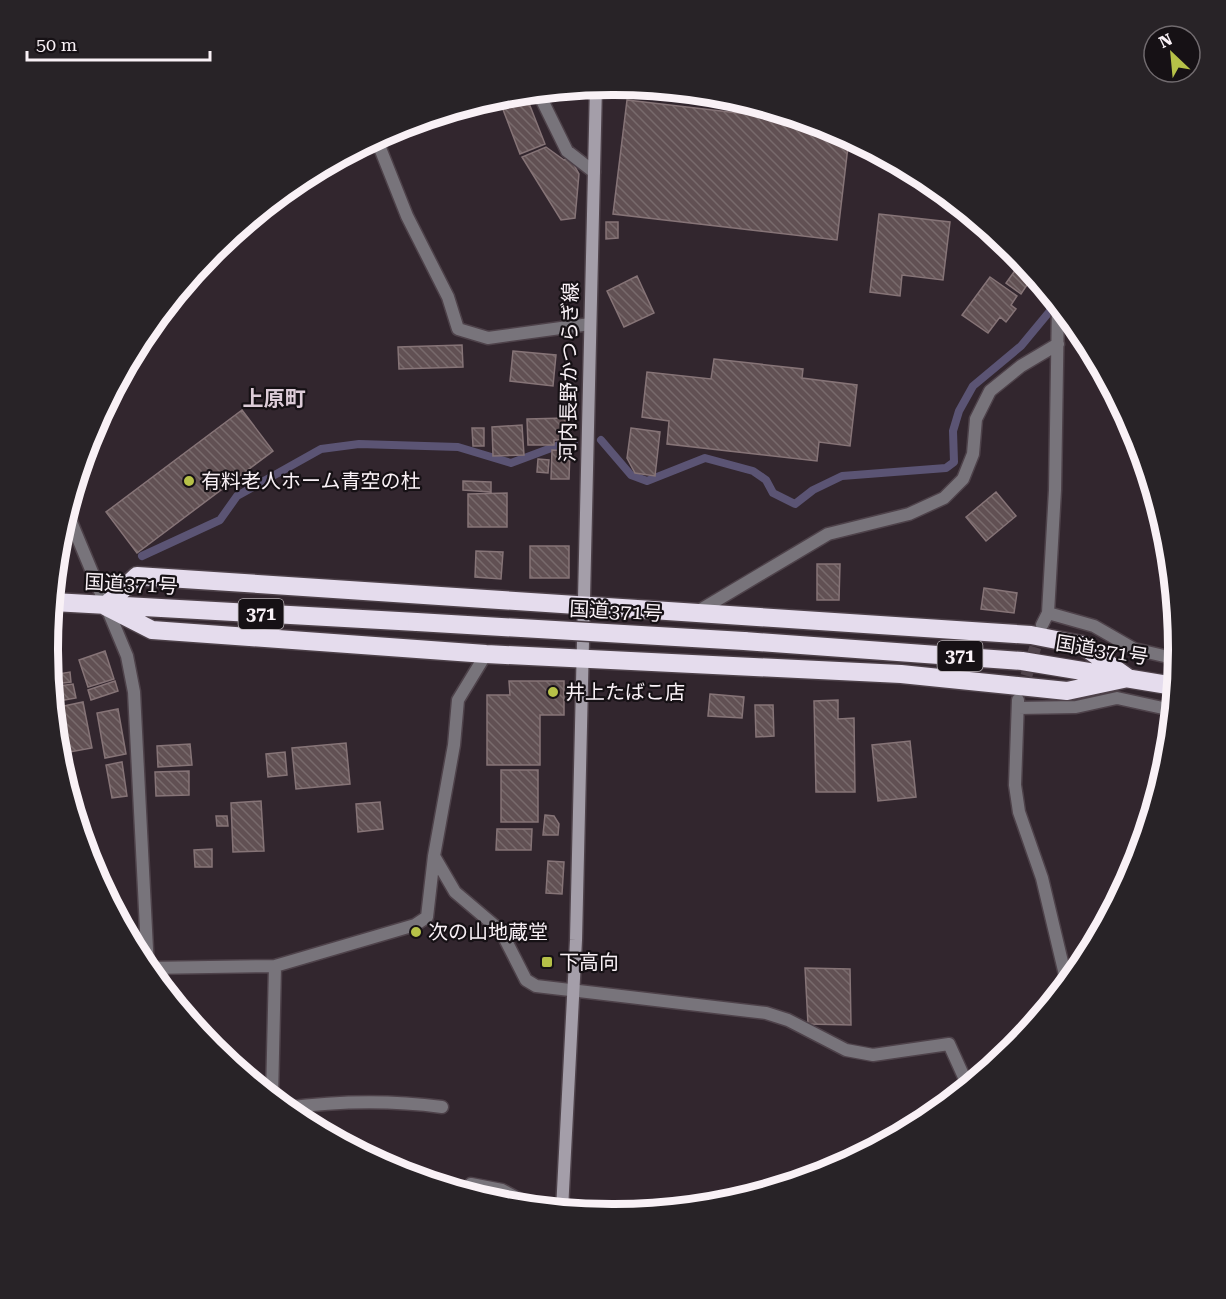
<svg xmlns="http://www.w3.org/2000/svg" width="1226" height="1299" viewBox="0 0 1226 1299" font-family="'Roboto Serif','Noto Sans JP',serif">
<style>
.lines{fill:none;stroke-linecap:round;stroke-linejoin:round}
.stream{stroke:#5b5474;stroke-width:8}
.building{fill:url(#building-back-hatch);stroke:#867477;stroke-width:1.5}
.street-tunnel{stroke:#50444c;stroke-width:12;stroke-dasharray:12 6;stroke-linecap:butt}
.street-casing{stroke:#4e424a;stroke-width:15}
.secondary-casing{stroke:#4e424a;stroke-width:15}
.highway-casing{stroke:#4e424a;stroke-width:21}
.street{stroke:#78747b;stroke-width:12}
.secondary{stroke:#a49ea9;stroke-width:12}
.highway{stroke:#e5dced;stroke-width:18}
.highway-bridge-casing{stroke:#4e424a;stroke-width:21;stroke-linecap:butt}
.highway-bridge{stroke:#e5dced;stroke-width:18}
.poi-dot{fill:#b6c148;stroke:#161115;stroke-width:2}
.labels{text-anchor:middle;stroke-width:4.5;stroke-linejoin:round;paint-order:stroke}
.shield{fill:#161115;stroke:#b5aeb2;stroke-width:1.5}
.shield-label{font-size:18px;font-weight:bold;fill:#f9f1f6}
.street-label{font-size:20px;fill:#f9f1f6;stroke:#161115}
.poi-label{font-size:20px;fill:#f9f1f6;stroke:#161115;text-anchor:start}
.neighbourhood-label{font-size:21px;font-weight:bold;fill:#ddccd8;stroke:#161115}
.rim{fill:none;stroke:#f9f1f6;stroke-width:8}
</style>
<defs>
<pattern id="building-back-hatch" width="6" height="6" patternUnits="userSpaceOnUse" patternTransform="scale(1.5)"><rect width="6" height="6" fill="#615053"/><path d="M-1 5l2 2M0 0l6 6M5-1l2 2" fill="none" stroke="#786a6c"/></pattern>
</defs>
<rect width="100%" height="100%" fill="#32262e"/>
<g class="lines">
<!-- stream -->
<path class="stream" d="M601 440 631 475 647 481 705 458 753 471 766 480 773 493 795 504 813 490 842 476 946 468 954 462 953 431 959 411 973 386 1021 346 1050 311V295
M142 556 220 520 237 496 321 449 359 444 458 447 511 463 570 441H574"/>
</g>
<!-- building -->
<path class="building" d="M525 93 545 144 520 154 499 99 512 94Z
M627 100 808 121 830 128 849 138 837 240 613 214Z
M758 106 786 114 785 118 757 115Z
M546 147 564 160 570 158 579 174 575 218 561 220 522 157Z
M879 214 950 222 943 280 902 275 900 296 870 292Z
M606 222H618V238L606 239Z
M1019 265 1033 276 1021 294 1006 283Z
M637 276 654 313 624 327 607 291Z
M990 277 1017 296 1011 305 1016 309 1006 322 1000 317 988 333 962 315Z
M462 345 463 367 399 369 398 347Z
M513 351 556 355 553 386 510 381Z
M714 359 803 369 802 378 857 385 850 446 819 442 817 461 667 444 669 421 642 417 647 372 711 379Z
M242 410 273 451 137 553 106 512Z
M565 418V440H554V445H528L527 419Z
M522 425 524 455 493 456 492 427Z
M472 428H484V446H473Z
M631 428 660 432 655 476 635 473 627 458Z
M552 450 570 451 569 479H551Z
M538 459 549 460 548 473 537 472Z
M463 481 491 482V492L463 490Z
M996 492 1016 516 986 541 966 517Z
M507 493V527H468V494Z
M530 546H569V578H530Z
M476 551 503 552 501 579 475 577Z
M817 564H840L839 600H817Z
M984 588 1017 593 1014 613 981 609Z
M105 651 114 679 88 687 79 660Z
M70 672 71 682 54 684 52 675Z
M115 681 118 691 91 700 88 690Z
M509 681H564V715H540V765H487V695H510Z
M73 684 76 698 53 702 52 687Z
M710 694 744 697 742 718 708 716Z
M838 700V719L854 718 855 792H816L814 701Z
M83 702 92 748 58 754 54 708Z
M755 705H773L774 736 756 737Z
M118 709 126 754 105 758 97 713Z
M910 741 916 797 878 801 872 745Z
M346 743 350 784 296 789 292 748Z
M190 744 192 765 158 767 157 746Z
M285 752 287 775 268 777 266 754Z
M122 762 127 796 112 798 106 765Z
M501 770H538V822H501Z
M189 771V795L156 796 155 772Z
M261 801 264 851 233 852 231 803Z
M380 802 383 829 358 832 356 804Z
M545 815 554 816 559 824 558 835H543Z
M216 816H227L228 826H217Z
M497 829H532L531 850H496Z
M212 849V867H195L194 850Z
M548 861 564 862 562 894 546 893Z
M805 968 850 969 851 1025 808 1024Z"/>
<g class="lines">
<!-- street-tunnel -->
<path class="street-tunnel" d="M1021 693 1041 629"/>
<!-- street casing -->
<g class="street-casing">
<path id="street" d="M538 92 567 151 594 172
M376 138 407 216 448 297 458 329 488 338 590 324
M67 512 127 656 134 692 148 969
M697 612 828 534 909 514 944 498 963 479 973 454 976 419 990 391 1021 366 1058 344
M1048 613 1094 626 1134 649 1177 659
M1042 625 1048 613 1055 490 1058 305
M1018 700 1015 785 1019 812 1042 878 1067 983
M1018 708 1076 707 1117 698 1172 710
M434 856 455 892 501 931 526 980 536 986 766 1013 788 1020 846 1050 873 1055 949 1044 968 1086
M148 968 275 966 415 925 427 917 434 856 454 745 458 700 486 654
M272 1097 275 966
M285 1108C338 1101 389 1100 442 1107
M466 1193 471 1184 502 1190 534 1207"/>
</g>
<!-- secondary casing -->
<g class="secondary-casing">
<path id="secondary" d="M562 1210 576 940 596 86"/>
</g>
<!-- highway casing -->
<g class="highway-casing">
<path id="highway" d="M53 602 417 622
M105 606 137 576 1031 635 1082 645 1128 678
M105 606 152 630 486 654 901 674 1067 691 1128 678
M744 641 1022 661 1174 686"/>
</g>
<!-- street -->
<use href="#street" class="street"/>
<!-- secondary -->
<use href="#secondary" class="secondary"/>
<!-- highway -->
<use href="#highway" class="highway"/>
<!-- highway-bridge casing -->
<g class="highway-bridge-casing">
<path id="highway-bridge" d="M417 622 744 641"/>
</g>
<!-- highway-bridge -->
<use href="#highway-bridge" class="highway-bridge"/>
</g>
<!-- markers -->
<g class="poi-dot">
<circle cx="189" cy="481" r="6"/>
<circle cx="553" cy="692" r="6"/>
<circle cx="416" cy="932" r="6"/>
<rect x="541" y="956" width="12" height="12" rx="3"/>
</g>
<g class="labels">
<!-- shield labels -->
<g class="shield">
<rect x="238.5" y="599" width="45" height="30" rx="4.5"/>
<rect x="937.5" y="641" width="45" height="30" rx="4.5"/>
</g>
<g class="shield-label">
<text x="261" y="620">371</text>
<text x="960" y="662">371</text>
</g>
<!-- street labels -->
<g class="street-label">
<text transform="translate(569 372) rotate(-89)" y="7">河内長野かつらぎ線</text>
<text transform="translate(131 584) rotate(3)" y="7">国道371号</text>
<text transform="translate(616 611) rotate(3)" y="7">国道371号</text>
<text transform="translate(1102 650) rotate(9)" y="7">国道371号</text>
</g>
<!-- poi labels -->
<g class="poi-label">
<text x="201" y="488">有料老人ホーム青空の杜</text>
<text x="565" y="699">井上たばこ店</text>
<text x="428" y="939">次の山地蔵堂</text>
<text x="559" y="969">下高向</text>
</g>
<!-- neighbourhood labels -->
<g class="neighbourhood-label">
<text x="274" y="406">上原町</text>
</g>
</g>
<!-- crop -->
<path d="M0 0H1226V1299H0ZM612 95H614A554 554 0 0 1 1168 649V650A554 554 0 0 1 614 1204H612A554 554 0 0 1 58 650V649A554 554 0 0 1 612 95Z" fill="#282327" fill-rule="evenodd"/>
<path class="rim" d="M612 95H614A554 554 0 0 1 1168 649V650A554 554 0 0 1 614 1204H612A554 554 0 0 1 58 650V649A554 554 0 0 1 612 95Z"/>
<!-- north arrow -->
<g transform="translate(1172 54) rotate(334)"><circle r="28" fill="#161115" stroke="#716b6f" stroke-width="1.5"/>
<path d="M0-4.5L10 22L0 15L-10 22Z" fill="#b6c148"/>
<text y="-9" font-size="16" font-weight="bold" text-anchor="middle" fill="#f9f1f6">N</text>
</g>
<!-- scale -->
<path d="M27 51v9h183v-9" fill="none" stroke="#f9f1f6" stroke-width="3"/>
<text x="36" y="51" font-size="18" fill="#f9f1f6" stroke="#161115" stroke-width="4.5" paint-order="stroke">50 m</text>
</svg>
